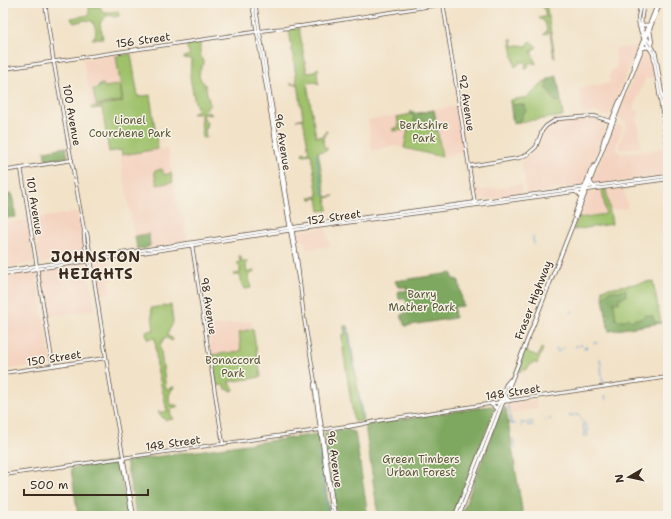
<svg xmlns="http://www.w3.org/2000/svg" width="671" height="519" viewBox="0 0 671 519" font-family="'Shantell Sans',sans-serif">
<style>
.built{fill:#f4d3c0}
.green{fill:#9ec16b;stroke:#6c7644}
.forest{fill:#7ea75f;stroke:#5c683e}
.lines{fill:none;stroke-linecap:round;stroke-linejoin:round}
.stream{stroke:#629fd3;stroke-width:1}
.secondary-casing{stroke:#564638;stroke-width:4}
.primary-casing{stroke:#564638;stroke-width:4.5}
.secondary{stroke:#fff;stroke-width:2.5}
.primary{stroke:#fff;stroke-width:3}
.labels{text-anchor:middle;stroke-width:3;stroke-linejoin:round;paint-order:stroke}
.street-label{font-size:11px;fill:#3b2a1e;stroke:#f7f3e8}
.park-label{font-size:11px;fill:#595735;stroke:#f7f3e8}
.district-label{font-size:15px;font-weight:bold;letter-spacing:1px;fill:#3b2a1e;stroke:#f7f3e8}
</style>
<rect width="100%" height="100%" fill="#f7f3e8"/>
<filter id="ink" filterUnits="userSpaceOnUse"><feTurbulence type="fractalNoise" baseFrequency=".025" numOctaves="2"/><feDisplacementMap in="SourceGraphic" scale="8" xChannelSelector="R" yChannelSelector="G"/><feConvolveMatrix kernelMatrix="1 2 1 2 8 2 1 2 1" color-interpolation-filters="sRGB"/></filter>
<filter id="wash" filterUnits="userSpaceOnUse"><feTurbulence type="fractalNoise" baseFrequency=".012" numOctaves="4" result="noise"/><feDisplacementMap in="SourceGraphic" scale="16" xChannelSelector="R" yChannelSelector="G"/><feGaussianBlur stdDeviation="0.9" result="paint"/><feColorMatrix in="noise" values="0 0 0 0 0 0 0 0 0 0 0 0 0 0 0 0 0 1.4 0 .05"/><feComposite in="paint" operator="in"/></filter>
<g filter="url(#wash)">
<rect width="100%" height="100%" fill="#f2e2c8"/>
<!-- built -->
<path class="built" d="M638 46 609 117 596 112 583 114 579 88 610 83 609 76 612 69H616L617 64 615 49Z
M648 48 652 55 655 77 645 79 633 109 639 112 637 119 641 147 621 149 619 146 626 126V123L623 120 617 119 644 51Z
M116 54 123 102 91 107 83 59Z
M457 106 465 153 442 157 434 110Z
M408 114 414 150 396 146 372 150 368 120Z
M595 119 606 122 607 125 582 186 527 194 521 161 537 150 540 145 545 131 548 126 555 122Z
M615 125 623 126 615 148 617 151 622 154 664 148 668 163V174L596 185 593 183 592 181Z
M168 148 178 209 181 217 184 218 187 241 138 249 136 247 120 155Z
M521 184 522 195 500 198 498 188Z
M624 187 628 208 610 210 607 190Z
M497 188 499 198 478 200 476 190Z
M602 190 606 213 578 217 587 192Z
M77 212 85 255 40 263 33 219Z
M27 220 34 263 9 267 6 245 3 232V223Z
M326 227 330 246 306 250 305 240 296 241 295 232Z
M110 259 113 280 109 281 111 293 99 295 94 262Z
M86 263 87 264 95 310 47 316 40 272 41 270Z
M33 271 36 273 51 363 3 370V277Z
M252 321 259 375 216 382 208 327Z
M536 399 537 409 510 414 509 404Z"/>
<!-- green -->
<path class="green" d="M546 3 555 58H554L550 32 543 35 547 30 545 22 539 18 540 17H546L544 8 539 4Z
M100 6 103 13 118 11 119 16 114 17 110 15 105 17 100 23 103 38 92 39C98 33 96 28 92 21L85 20 74 23 72 21 71 18 89 15V7Z
M299 28 307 73 314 72 317 68 319 69 317 72 318 82 320 84H318L315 82 307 83 316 137 322 136 326 131H327L323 139 324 147 327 148V150L318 152 326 197 334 196 326 198 328 210 320 211 318 198 311 199 309 198 318 196 311 154 303 155 302 153 309 152 303 119 296 120 303 118 298 84H290L297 83 289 30Z
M510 39H512L513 46 519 45 527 46 530 41 537 47 531 51 536 64 530 62 527 68H525L526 62H521L515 67Z
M200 43V54L204 63 200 70 199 77 205 85 210 105 204 111 212 114 210 115 203 113 204 119 207 123 205 131 206 137 202 138 201 115 200 113 192 114 198 109 195 103 190 78 191 59 183 58V57L190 55 186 45Z
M131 54 138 97 150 95 158 149 122 155 121 150 109 152 102 108 91 109V107L123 102 116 56Z
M557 76 563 116 513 123 510 100 528 97 548 79Z
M103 84 104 87 120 85 122 101 96 105 93 89 99 88V85Z
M434 110 442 157 404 148 408 129H411L410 126H405V130L393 131V128H399L397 117Z
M162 169 164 175 171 173 173 182 157 185 154 171Z
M606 189 612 224 573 230 578 218 606 214 602 190Z
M239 256H241L242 262H248L246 265 247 273 254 270V272L248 276 250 281 251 288 245 289 241 282V276L234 275V274L240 273V267L237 263 240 262Z
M653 281 661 323 609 331 602 289Z
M171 305 173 322 167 335 173 339 172 341 165 337 160 345 166 389 167 390 173 387H174C169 393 168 397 170 404L178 406 170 409 171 415 174 419 165 420 158 412H167L164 397 157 368 155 338 147 339 146 331 154 330 151 308Z
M344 326H348L363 421 354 422 342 342V335H345Z
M253 329 261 377 228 382 234 389 233 391 226 389 224 385 216 386 212 355 241 351 239 332Z
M541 348 543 349 537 364 534 362 527 369 517 372 525 351 538 356Z"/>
<!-- forest -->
<path class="forest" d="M557 76 561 101 560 102 555 101 547 89 546 82 551 78Z
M510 101 514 105 520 104 525 106 526 111 522 114V119L519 120V122L513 123Z
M434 110 438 132 435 130H431L415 125 413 115 409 114 410 112H414L417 114Z
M66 147 68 157 46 161 44 151Z
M12 194 16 217 7 218 6 216 3 195Z
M149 234 150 246 143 249 137 248 135 236Z
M452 273 453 279 458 280 459 281 463 306 454 307 455 318 405 326 401 315 408 311 411 307 407 306 406 299H399L398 293 399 291H406L407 288 406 287H398L395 281Z
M625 289 626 291V296L619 298V303L614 302 616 320H626L628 318 631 321 635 319H641L645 315 653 316 654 321 660 323 609 331 603 298 609 291H620Z
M490 406H493L495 409 452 516H378L365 425Z
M505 407 506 409 523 516H461L500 413Z
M344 429 355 432 368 516H336L324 433Z
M318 434 330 516H136L126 461Z
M114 462 118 463 128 516H78L71 469 72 468Z"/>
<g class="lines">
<!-- stream -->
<path class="stream" d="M316 153 319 173 324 196
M533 237V239
M533 240 534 244
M572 311V313
M347 326 354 369
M594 343H597
M580 345H582
M575 346H578
M562 348H564
M584 348 587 347
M556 349H558
M557 352 560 351
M600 359 602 375
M602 377 603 383
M358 394 361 416V419
M605 395 606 400
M508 406 510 414
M576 415H580
M510 416 511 424H515
M569 416 574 415
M581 418 582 420
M545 420 551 419
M530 422H533
M583 422 584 432
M521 423H524
M526 423 528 422
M586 424 587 428
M527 425H529
M530 425H533
M521 426H522
M587 429V432
M584 433 585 437
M587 433 588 436
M513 439 514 442
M514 443 515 448
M318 452 327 511
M125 493 129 516
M327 513 328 516"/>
</g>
</g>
<g filter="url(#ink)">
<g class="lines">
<!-- secondary casing -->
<g class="secondary-casing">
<path id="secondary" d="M45 3 53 58 84 230C83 238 89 272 94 279
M252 3 299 283
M255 3 297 258 304 318 316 388 335 516
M443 3 475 204
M641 3 638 17 639 26 642 35 653 54 668 150
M644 3C642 14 639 25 645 35 649 42 654 47 656 55L668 132
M286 28 299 26
M3 69 275 29 289 28 450 3
M469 166 519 158 528 154 536 147 542 131 546 126 557 119 594 116 613 122
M21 168 53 366
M3 171 72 160
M84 230 87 233 112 396 134 516
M192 245 223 444
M3 271 294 227 668 176
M3 274 286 231 668 179
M3 373 106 358
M314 384 332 516
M345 426 348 427 382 420 668 377
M122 460 132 516
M3 475 361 424"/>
</g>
<!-- primary casing -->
<g class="primary-casing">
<path id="primary" d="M641 25H649
M650 31 652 44
M643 48 647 47 651 48
M634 67 635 61 658 3
M602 147 604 139 619 102 623 97
M590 181 592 185 595 187
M576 192 579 194 581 197
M574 216 591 170 594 166
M505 396 509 401
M491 404 497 409
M455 516 506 385 510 380
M459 516 503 402 660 3"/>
</g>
<!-- secondary -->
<use href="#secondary" class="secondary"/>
<!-- primary -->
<use href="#primary" class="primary"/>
</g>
</g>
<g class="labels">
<!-- street labels -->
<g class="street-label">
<text transform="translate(143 40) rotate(-8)" y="4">156 Street</text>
<text transform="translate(467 103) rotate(81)" y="4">92 Avenue</text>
<text transform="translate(72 115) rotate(80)" y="4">100 Avenue</text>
<text transform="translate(283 142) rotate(81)" y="4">96 Avenue</text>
<text transform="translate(35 206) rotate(81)" y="4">101 Avenue</text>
<text transform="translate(334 217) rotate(-8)" y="4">152 Street</text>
<text transform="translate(533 300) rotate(-69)" y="4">Fraser Highway</text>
<text transform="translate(209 306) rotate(81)" y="4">98 Avenue</text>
<text transform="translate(54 358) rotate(-9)" y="4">150 Street</text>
<text transform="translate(513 392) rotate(-9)" y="4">148 Street</text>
<text transform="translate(173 443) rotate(-8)" y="4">148 Street</text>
<text transform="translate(335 459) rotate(82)" y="4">96 Avenue</text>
</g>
<!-- park labels -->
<g class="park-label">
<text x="130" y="124">Lionel<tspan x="130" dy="13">Courchene Park</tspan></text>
<text x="424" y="129">Berkshire<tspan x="424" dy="13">Park</tspan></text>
<text x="422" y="298">Barry<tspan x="422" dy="13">Mather Park</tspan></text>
<text x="233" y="364">Bonaccord<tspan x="233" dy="13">Park</tspan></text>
<text x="421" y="463">Green Timbers<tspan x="421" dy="13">Urban Forest</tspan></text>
</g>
<!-- district labels -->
<g class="district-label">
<text x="96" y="262">JOHNSTON<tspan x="96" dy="17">HEIGHTS</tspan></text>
</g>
</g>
<!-- margin -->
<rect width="671" height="519" fill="none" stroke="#f7f3e8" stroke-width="16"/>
<!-- north arrow -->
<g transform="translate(629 477) rotate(261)" stroke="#f7f3e8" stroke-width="3" paint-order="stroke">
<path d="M0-3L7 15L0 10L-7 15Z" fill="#3b2a1e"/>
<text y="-6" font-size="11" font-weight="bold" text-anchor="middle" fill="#3b2a1e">N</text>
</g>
<!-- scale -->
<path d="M24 489v6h124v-6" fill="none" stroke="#3b2a1e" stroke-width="2"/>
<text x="30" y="489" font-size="12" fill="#3b2a1e" stroke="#f7f3e8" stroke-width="3" paint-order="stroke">500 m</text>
</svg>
